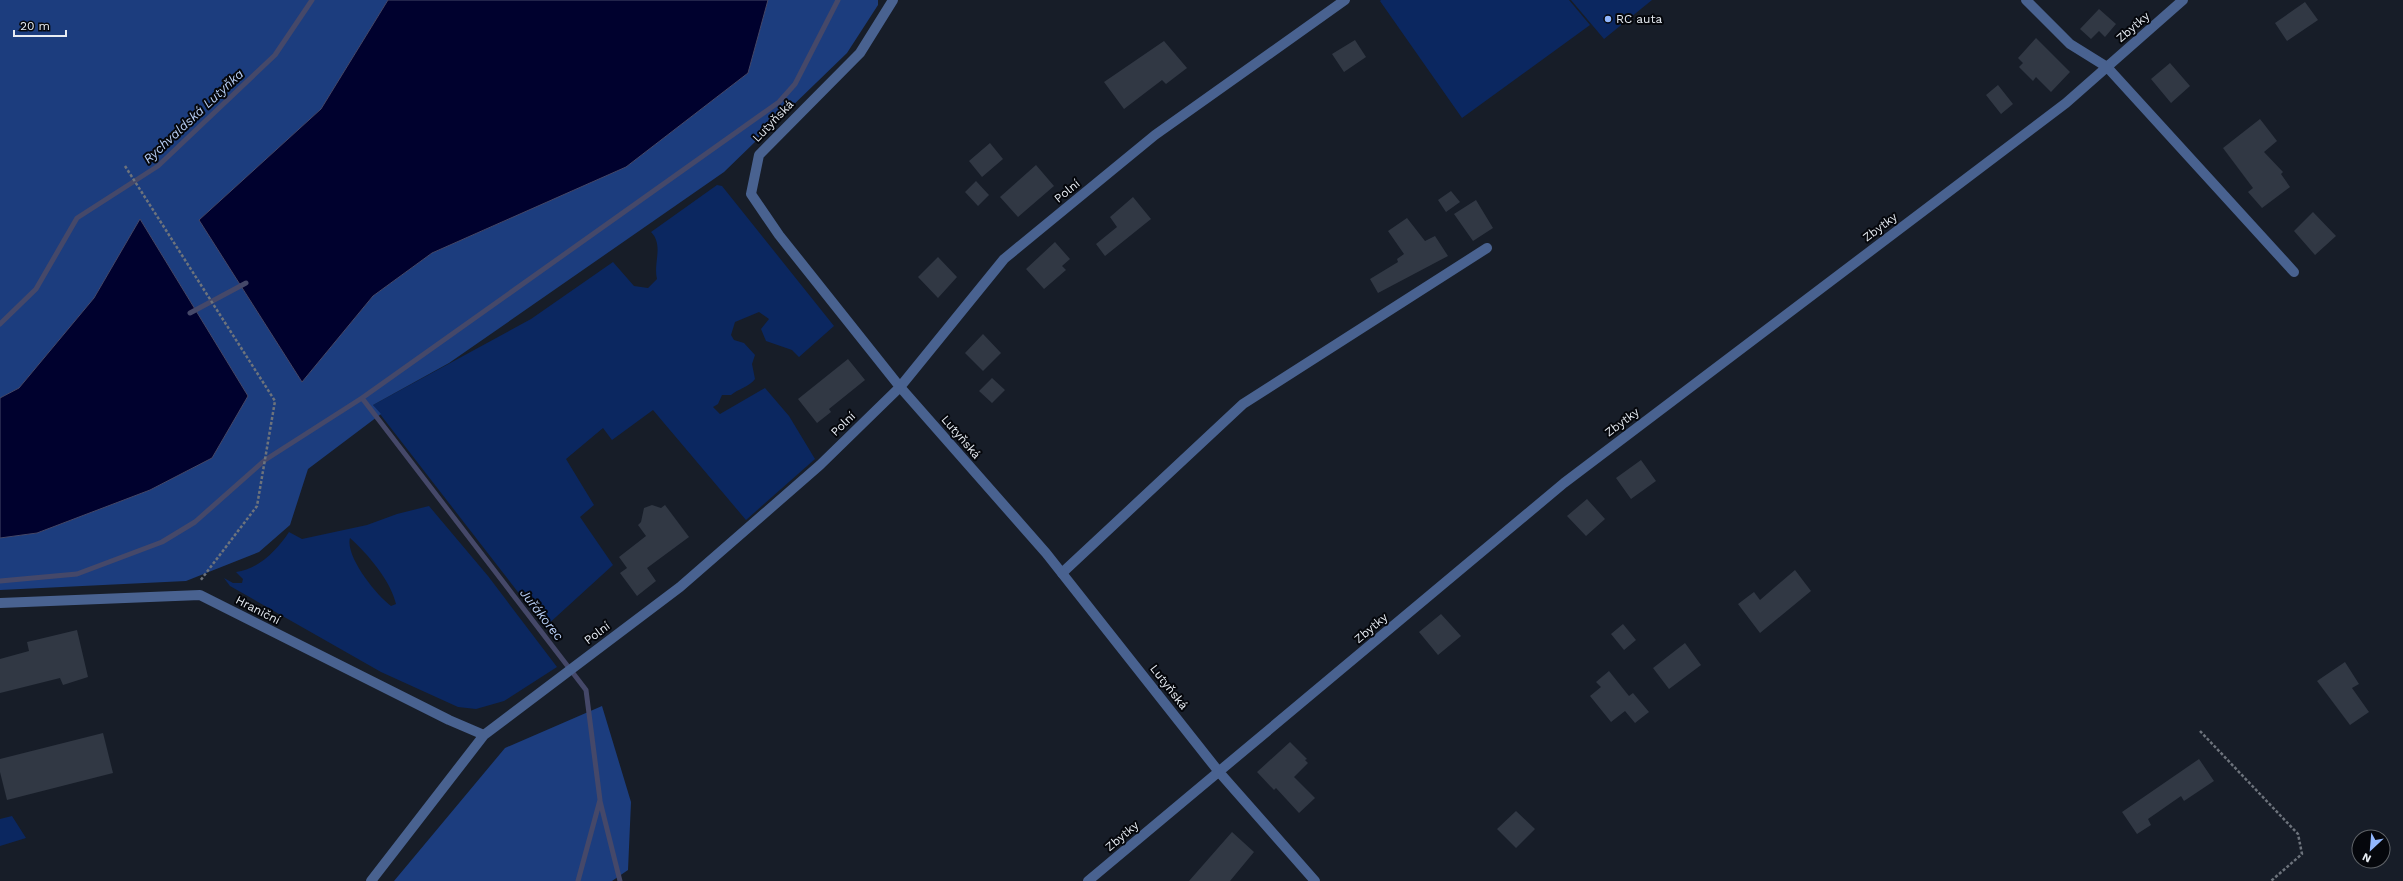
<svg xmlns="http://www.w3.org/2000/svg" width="2403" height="881" viewBox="0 0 2403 881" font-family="'Work Sans',sans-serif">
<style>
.green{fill:#0b2760;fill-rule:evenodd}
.forest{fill:#1c3d7e}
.water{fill:#00012e;stroke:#454869}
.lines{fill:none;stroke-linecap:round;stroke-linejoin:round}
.stream{stroke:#454869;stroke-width:5}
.building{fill:#313844}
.path{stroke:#6d737c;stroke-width:2.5;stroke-dasharray:3 2;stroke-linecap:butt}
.service{stroke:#496290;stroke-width:10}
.minor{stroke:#496290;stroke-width:10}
.poi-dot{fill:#92b7fd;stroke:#05070c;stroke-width:1.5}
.labels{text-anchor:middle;stroke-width:4;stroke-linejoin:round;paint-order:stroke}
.poi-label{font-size:12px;fill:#e7ecf3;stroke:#05070c;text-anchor:start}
.street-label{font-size:12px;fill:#e7ecf3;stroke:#05070c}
.water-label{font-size:13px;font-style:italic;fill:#b7cdf3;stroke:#05070c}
</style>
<rect width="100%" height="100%" fill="#171d28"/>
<!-- green -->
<path class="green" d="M1381 0H1569L1590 25 1462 118 1380 1Z
M1571 0H1652L1604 39Z
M717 185 722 186 834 326 799 357 792 350 766 341 761 329 769 319 759 312 735 322 731 335 734 340 744 343 755 355 752 364 755 379C749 387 738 389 731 395H722L718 404 713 407 720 414 765 388 789 416 815 459 746 520 653 410 612 440 603 428 566 459 594 505 580 517 613 565 545 627 373 405 531 319 613 262 634 286 648 288 657 279C653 263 664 245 651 232Z
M429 506 488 576 557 667 504 701 476 709 458 707 381 672 230 586 224 578 233 583H242L243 579 236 572C259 569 277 550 289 532L302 539 367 525 397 514ZM350 538C367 553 391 581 396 604L391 606C376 595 345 556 350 538Z
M12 816 26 838 0 846V819Z"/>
<!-- forest -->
<path class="forest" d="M0 0H388L321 109 199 220 302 382 373 296 432 253 626 167 748 73 768 0H878V5L847 53 724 172 449 363 373 405 381 414 308 469 290 525 259 552 186 581 0 590V538L37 533 150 490 212 458 248 396 140 219 94 298 19 388 0 398Z
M602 706 631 802 628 870 612 881H394L505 748Z"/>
<!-- water -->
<path class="water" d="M388 0H768L748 73 626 167 432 253 373 296 302 382 199 220 321 109Z
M140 219 248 396 212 458 150 490 37 533 0 538V398L19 388 94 298Z"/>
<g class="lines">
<!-- stream -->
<path class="stream" d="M190 313 246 283
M0 324 36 289 77 218 158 166 275 55 312 0
M362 398 586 690 600 800 578 881
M0 581 77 574 162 542 195 522 265 460 362 398 779 102 795 84 838 0
M600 801 620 881"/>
</g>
<!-- building -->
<path class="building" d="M2305 2 2318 20 2287 41 2275 23Z
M2099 9 2116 24 2105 37 2099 31 2091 39 2080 29Z
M2036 38 2070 72 2051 92 2036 77 2033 81 2019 67 2023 63 2018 58Z
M1355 40 1366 57 1344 72 1332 54Z
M1164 41 1187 68 1166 84 1162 80 1124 109 1104 82Z
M2170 63 2190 86 2171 103 2151 79Z
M1998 85 2013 104 2001 114 1986 95Z
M2260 119 2277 141 2264 152 2283 172 2281 174 2290 187 2262 208 2248 192 2253 188 2223 148Z
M990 143 1003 159 982 177 969 161Z
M1036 165 1054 186 1018 217 1000 197Z
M976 181 989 195 978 206 965 192Z
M1451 191 1460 202 1446 212 1438 200Z
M1133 197 1151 219 1105 256 1096 244 1117 227 1110 217Z
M1476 200 1493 228 1473 241 1454 214Z
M2313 212 2336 236 2315 255 2294 231Z
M1407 218 1425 241 1435 236 1448 256 1378 293 1370 279 1398 262 1397 259 1404 254 1388 231Z
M1055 242 1070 259 1062 266 1066 270 1044 289 1026 269Z
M938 257 957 277 938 298 918 277Z
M983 334 1001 353 983 371 965 353Z
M848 359 865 380 829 409 831 412 817 423 798 399Z
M992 378 1005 390 992 403 979 391Z
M1641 460 1656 481 1631 499 1616 478Z
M1587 499 1605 519 1586 536 1567 516Z
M652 505 661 508 665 505 689 537 647 568 656 581 637 596 620 573 627 568 619 557 646 536 638 525 641 522 644 508Z
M1795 570 1811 591 1760 633 1738 604 1754 592 1760 600Z
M1441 614 1461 636 1438 655 1419 632Z
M1623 624 1636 640 1624 650 1611 634Z
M77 630 88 677 63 685 60 678 0 693V659L29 651 27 642Z
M1685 643 1701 665 1669 689 1653 668Z
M2345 662 2359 684 2352 688 2369 712 2350 725 2317 681Z
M1609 671 1629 696 1633 693 1649 712 1635 723 1625 711 1611 722 1590 696 1601 687 1596 682Z
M103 733 113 773 7 800 0 772V759Z
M1290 742 1307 759 1305 760 1308 763 1294 777 1315 798 1299 813 1276 788 1274 790 1257 772Z
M2199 759 2214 781 2184 801 2181 796 2148 819 2151 825 2137 834 2122 812Z
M1516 811 1535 829 1516 848 1497 829Z
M1232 832 1254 852 1230 881H1189Z"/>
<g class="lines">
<!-- path -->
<path class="path" d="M125 166 275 401 257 506 200 581
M2200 731 2298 834 2302 854 2271 881"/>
<!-- service -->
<path class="service" d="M1062 573 1243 404 1487 248"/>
<!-- minor -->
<path class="minor" d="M893 0 860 53 759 155 751 194 779 235 900 387 1046 553 1219 772 1315 881
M2026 0 2070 44 2107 67 2294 272
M0 603 200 595 449 720 484 735
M371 881 484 735 680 587 820 465 900 387 1004 259 1155 135 1345 0
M1088 881 1564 483 2066 103 2183 0"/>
</g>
<!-- markers -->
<circle class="poi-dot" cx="1608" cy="19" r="4"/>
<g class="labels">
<!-- poi labels -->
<g class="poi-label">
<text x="1616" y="23">RC auta</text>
</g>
<!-- street labels -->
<g class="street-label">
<text transform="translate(2133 27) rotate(-41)" y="4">Zbytky</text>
<text transform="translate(773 121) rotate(-46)" y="4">Lutyňská</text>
<text transform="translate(1067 191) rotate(-39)" y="4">Polní</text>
<text transform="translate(1880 227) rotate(-37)" y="4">Zbytky</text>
<text transform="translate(1622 422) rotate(-37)" y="4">Zbytky</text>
<text transform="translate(843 424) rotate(-44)" y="4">Polní</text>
<text transform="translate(961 437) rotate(49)" y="4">Lutyňská</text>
<text transform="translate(258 610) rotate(27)" y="4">Hraniční</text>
<text transform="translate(1371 628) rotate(-40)" y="4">Zbytky</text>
<text transform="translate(597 633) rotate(-37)" y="4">Polní</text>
<text transform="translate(1169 687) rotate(52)" y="4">Lutyňská</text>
<text transform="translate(1122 836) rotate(-40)" y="4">Zbytky</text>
</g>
<!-- water labels -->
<g class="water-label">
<text transform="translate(193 116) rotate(-43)" y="5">Rychvaldská Lutyňka</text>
<text transform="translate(542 614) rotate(52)" y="5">Juřákorec</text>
</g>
</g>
<!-- north arrow -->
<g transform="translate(2371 849) rotate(206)"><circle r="19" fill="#05070c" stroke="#5f6368"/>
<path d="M0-3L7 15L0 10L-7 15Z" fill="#92b7fd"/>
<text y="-6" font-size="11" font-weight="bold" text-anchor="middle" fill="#e7ecf3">N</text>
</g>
<!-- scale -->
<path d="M14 30v6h52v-6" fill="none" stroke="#e7ecf3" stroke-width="2"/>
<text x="20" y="30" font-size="12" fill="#e7ecf3" stroke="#05070c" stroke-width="3" paint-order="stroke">20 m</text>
</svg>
